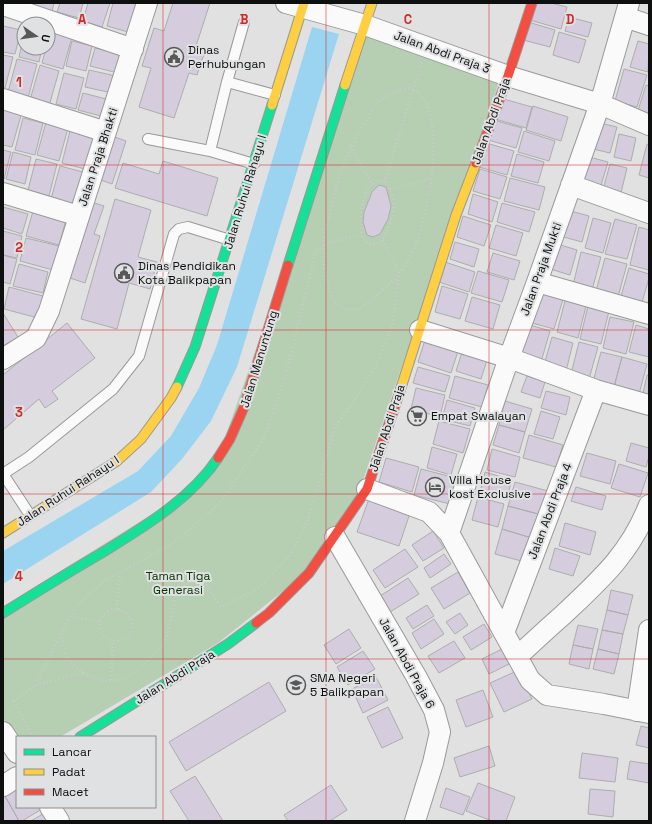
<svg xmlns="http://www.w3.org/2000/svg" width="652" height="824" viewBox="0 0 652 824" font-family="'Space Grotesk',sans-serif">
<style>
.green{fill:#b6cfb3}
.water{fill:#9ad4f0}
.building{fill:#d5cddd;stroke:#adadad}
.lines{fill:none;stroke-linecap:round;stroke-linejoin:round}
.lane-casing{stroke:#999;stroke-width:12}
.street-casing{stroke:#999;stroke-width:22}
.fast-casing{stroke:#999;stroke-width:11}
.slow-casing{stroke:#999;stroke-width:11}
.jam-casing{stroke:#999;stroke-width:11}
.path{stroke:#cbcbcc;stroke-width:2.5;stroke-dasharray:1 3;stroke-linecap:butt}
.lane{stroke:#fafafa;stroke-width:10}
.street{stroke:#fafafa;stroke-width:20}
.fast{stroke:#16e098;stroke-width:9}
.slow{stroke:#ffcf43;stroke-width:9}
.jam{stroke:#f24e42;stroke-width:9}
.grid{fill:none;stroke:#d62828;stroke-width:1;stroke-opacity:0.55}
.labels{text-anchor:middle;stroke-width:4;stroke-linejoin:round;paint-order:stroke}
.poi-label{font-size:12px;fill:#0e0f0f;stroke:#e0e1e2;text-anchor:start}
.street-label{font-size:12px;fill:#0e0f0f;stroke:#e0e1e2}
.park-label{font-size:12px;fill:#043401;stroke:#e0e1e2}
.grid-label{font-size:13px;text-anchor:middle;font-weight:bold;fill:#d62828;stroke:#e0e1e2;stroke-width:4;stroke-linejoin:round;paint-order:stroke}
</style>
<rect width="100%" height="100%" fill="#e1e1e1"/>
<!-- green -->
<path class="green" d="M367 32 500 79 359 492 302 576 218 643 60 737H17V740L3 718V607L181 496 219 455Z"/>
<!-- water -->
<path class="water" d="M312 27 339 34 237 367 211 421 182 459 151 492 3 584V551L138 471 171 436 199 388 217 345Z"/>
<!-- building -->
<path class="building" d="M35 3H54L51 16 33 12Z
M60 3H83L79 18 57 12Z
M88 3H110L102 27 83 21Z
M113 3H136L128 32 107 26Z
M173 3H210L196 46 206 48 197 75 189 73 174 118 139 107 151 68 142 66 154 28 164 31Z
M535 3H551L567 7 561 29 530 20Z
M569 17 592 23 588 37 565 31Z
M528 22 555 30 550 47 523 40Z
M3 26 21 30 15 54 3 52Z
M50 31 72 37 63 69 42 63 46 48H48V40Z
M559 32 586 40 579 63 553 55Z
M24 35V48H42L39 62 19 57Z
M72 41 92 46 86 71 66 66Z
M638 41 649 44 648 72 630 67Z
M95 48 122 55 118 73 90 66Z
M3 55 13 57 5 88 3 87Z
M17 59 37 64 28 98 8 92Z
M40 65 59 71 49 106 30 100Z
M624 69 647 75 637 107 615 101Z
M89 70 116 76 112 93 85 87Z
M64 73 84 78 76 109 56 104Z
M646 85 649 86V121L636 117Z
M83 93 110 100 105 117 78 110Z
M500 98 532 107 526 128 495 119Z
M533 106 568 117 561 141 526 130Z
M3 107 22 112 12 147 3 145Z
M23 118 43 123 35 155 15 150Z
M493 120 522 128 516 148 488 140Z
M46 122 68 128 59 161 37 155Z
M595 122 617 127 610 153 589 148Z
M70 131 94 137 85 169 62 163Z
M524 131 555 141 549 161 518 152Z
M619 134 636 138 631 161 614 157Z
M112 136 126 141 112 184 98 179Z
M486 143 514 151 507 175 479 167Z
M647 144 649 145V178L639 175Z
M3 150 11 152 4 179H3Z
M13 152 31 157 25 184 6 179Z
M517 154 544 162 538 183 511 176Z
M589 157 608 162 599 192 581 187Z
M36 159 57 164 49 196 28 190Z
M163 161 218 178 207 216 115 188 123 163 159 174Z
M610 164 627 168 620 197 602 193Z
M60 166 83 172 74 205 51 199Z
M480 169 507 177 500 199 473 191Z
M510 178 545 187 539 210 504 201Z
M379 185 386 187 391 206 388 219 380 234 373 237 367 235 363 222 364 212 372 192Z
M473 194 498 202 492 222 468 214Z
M115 199 151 210 138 257 157 262 150 289 129 283 117 329 81 319Z
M91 202 104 206 94 234 100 236 85 283 67 277Z
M502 203 535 212 529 232 497 222Z
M3 207 28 214 22 234 3 228Z
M567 210 589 216 582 242 560 236Z
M33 211 66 220 59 245 26 236Z
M463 216 491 225 484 246 457 237Z
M593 218 611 223 603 253 585 248Z
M615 219 637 225 627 259 605 254Z
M496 225 523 233 516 256 489 248Z
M639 227 649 230V270L630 265Z
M3 231 22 236 17 258 3 255Z
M26 238 59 246 53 270 20 261Z
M455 242 479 249 474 267 450 259Z
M554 243 577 250 570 275 547 268Z
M581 252 601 257 592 290 573 285Z
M493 253 520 261 514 280 487 272Z
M3 255 17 259 10 284 3 282Z
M605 258 627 264 618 297 596 291Z
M445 262 475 272 469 292 439 282Z
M19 264 48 272 43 293 13 286Z
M629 268 649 274V278L641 306 620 300Z
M478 271 509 280 502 302 471 293Z
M442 286 468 294 460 319 435 312Z
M9 287 43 296 38 318 4 309Z
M542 290 564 296 554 329 532 323Z
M472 297 500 305 493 329 465 321Z
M566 297 587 302 578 338 557 332Z
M588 306 609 311 601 344 580 339Z
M3 313 18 337 3 346Z
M610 317 634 322 626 354 603 348Z
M67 323 95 358 52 391 58 399 45 408 39 399 3 430V375Z
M530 325 550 331 541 362 520 356Z
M636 325 649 329V357L629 352Z
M426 337 459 348 451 373 418 362Z
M552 337 573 343 566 371 544 365Z
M579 342 598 347 589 379 571 374Z
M463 349 488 357 481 379 456 371Z
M601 352 622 357 614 387 593 382Z
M622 357 647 364 639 394 614 387Z
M418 367 450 376 445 392 413 383Z
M647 375H649V399L642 398Z
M455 376 488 385 482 407 449 398Z
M527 376 545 382 540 398 521 392Z
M416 388 445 395 440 417 411 409Z
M546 391 570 397 566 415 541 408Z
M447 400 475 408 470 426 442 419Z
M505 401 532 409 525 432 499 425Z
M541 411 560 417 553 439 534 434Z
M439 421 470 429 463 453 433 444Z
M499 425 525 432 519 453 493 445Z
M529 435 563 445 556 467 523 458Z
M631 443 649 448V456L646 467 626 461Z
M432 447 457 454 451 475 427 468Z
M492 449 520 457 515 477 487 470Z
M587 453 616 461 610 484 580 476Z
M386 458 419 467 412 492 379 482Z
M619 464 648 473 640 497 611 488Z
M421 469 456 478 450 504 414 495Z
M485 472 512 480 506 500 480 492Z
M515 482 548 491 542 515 508 506Z
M576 487 606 496 602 510 571 501Z
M370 496 411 510 399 546 357 532Z
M478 497 504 504 498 527 472 520Z
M508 506 542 515 535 539 502 529Z
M565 523 596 532 590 555 559 546Z
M502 529 535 539 529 563 495 554Z
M433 531 444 548 423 561 412 545Z
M555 548 580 556 573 576 549 569Z
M405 549 418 567 385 588 373 570Z
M444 554 451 564 430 578 424 568Z
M458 572 470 593 444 609 431 588Z
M408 578 419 594 390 612 380 596Z
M611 590 633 595 628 615 607 610Z
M427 605 434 616 413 629 406 618Z
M607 610 628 615 623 634 602 630Z
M460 613 468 625 455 634 446 622Z
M434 619 444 634 421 649 412 633Z
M484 624 492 637 471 650 463 637Z
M578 625 598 629 593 649 573 645Z
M349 629 361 648 336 664 324 645Z
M602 630 623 634 619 654 598 649Z
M454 641 465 658 439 673 428 656Z
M573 645 593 649 589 669 569 664Z
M504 648 511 663 489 674 482 659Z
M598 649 619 654 614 674 593 669Z
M363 651 375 669 348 685 337 667Z
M519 670 532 699 504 712 490 683Z
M376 677 388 700 363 713 352 689Z
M269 682 286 711 186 771 169 742Z
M483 690 493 717 466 727 456 700Z
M388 707 403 738 382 748 367 717Z
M641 726 649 728V748L636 745Z
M489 746 495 766 460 777 454 758Z
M582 753 618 758 615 782 579 778Z
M630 761 649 764V783L627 779Z
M195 776 223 821H189L170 791Z
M478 783 515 797 506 821H492L466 811Z
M331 785 347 810 330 821H288L284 815Z
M446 788 470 797 463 815 440 807Z
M17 789V807H41L42 809 22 821H19L5 796Z
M590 789 615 791 613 817 588 814Z
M5 796 19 821H3V797Z
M46 812 51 821H31Z"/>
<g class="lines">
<!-- lane casing -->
<g class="lane-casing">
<path id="lane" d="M227 82 244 22
M148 139 210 151
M254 164 210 151 227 82 275 95
M30 515 3 474 29 457 113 389 139 356 174 234 179 229 188 227 230 240"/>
</g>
<!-- street casing -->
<g class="street-casing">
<path id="street" d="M286 3 365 25 508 76 600 104 649 125
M3 5 133 49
M625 17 649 25
M3 99 106 132
M571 185 649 213
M3 193 79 216
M537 282 649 314
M420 330 509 358 596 390 649 405
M3 359 36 338 49 311 147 3
M367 489 429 512 449 533 530 680 547 695 604 704 649 713
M449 533 509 358 537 282 600 104 629 3
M335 537 416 676 434 710 440 732 433 763 415 821
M504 633 596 390
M518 656C533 642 548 628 563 615 600 580 630 554 649 505
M637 711 649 630
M3 732 17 753
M3 786 17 777
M50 807 59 821"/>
</g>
<!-- fast casing -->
<g class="fast-casing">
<path id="fast" d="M288 265 345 85
M177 387 195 347 272 105
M3 613C35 593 67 573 100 554 142 528 190 500 218 458
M80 737 228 644 256 623"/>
</g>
<!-- slow casing -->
<g class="slow-casing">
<path id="slow" d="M345 85 372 3
M272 105 304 3
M400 391 456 215 476 163
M3 533 117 461 141 439 171 398 177 387"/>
</g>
<!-- jam casing -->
<g class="jam-casing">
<path id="jam" d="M476 163 508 76 532 3
M218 458 230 439 244 407 288 265
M256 623 269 613 309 573 367 489 400 391"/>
</g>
<!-- path -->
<path class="path" d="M409 88C413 90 418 91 420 94 448 124 427 233 406 264 398 276 388 286 377 295 367 305 357 313 343 308 333 305 330 293 328 284 324 267 322 256 324 239 324 231 328 221 330 213 338 176 348 148 369 116 371 111 375 104 379 101 387 95 400 90 409 88Z
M351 146 372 185
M385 181C388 187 392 192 393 198 397 212 387 232 380 243L370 244 364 241C358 226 360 204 368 189 369 186 374 183 377 181H385L413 90 422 63
M390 190 431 178
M100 625a16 16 0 1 1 32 0a16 16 0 1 1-32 0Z
M117 609 120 573
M70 617 100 621
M61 633 67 659 83 673 36 685 61 633 76 606 104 581 175 542 220 503 264 438 285 379 315 254 324 245 361 234
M83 673 103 681 119 680 135 673 160 649 167 636 176 595 182 585 196 581 208 586 216 600 222 607 257 589 290 555 307 522 336 425 352 404 376 366 393 323 399 272 382 239
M111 680 113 641
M33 737 14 701 36 685"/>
<!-- lane -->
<use href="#lane" class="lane"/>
<!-- street -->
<use href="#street" class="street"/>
<!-- fast -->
<use href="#fast" class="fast"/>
<!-- slow -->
<use href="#slow" class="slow"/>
<!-- jam -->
<use href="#jam" class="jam"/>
</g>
<!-- grid -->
<path class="grid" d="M163 3V821M326 3V821M489 3V821M3 165H649M3 330H649M3 494H649M3 659H649"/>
<!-- icons -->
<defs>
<g id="civic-ring" transform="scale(1)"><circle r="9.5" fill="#e0e1e2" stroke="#585858" stroke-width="1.5"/><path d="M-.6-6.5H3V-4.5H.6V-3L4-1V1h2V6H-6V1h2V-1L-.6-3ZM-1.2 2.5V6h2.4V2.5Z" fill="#585858"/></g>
<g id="supermarket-ring" transform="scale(1)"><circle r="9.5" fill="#e0e1e2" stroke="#585858" stroke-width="1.5"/><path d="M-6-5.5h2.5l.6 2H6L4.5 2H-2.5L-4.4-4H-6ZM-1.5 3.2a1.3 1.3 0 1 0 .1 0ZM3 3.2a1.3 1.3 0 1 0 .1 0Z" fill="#585858"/></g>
<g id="hotel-ring" transform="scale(1)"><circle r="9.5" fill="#e0e1e2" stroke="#585858" stroke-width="1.5"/><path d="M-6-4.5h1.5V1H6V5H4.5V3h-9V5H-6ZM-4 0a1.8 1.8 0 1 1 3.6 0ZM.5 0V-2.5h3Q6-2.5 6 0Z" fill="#585858"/></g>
<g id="school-ring" transform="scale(1)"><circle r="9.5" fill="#e0e1e2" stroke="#585858" stroke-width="1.5"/><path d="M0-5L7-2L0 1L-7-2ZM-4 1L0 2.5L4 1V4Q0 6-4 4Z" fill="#585858"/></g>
</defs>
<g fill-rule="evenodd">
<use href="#civic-ring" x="174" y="57"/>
<use href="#civic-ring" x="124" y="273"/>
<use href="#supermarket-ring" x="417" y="416"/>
<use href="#hotel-ring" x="435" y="487"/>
<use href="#school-ring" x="296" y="685"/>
</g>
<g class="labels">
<!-- poi labels -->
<g class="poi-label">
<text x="188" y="54">Dinas<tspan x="188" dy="14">Perhubungan</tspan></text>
<text x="138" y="270">Dinas Pendidikan<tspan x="138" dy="14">Kota Balikpapan</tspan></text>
<text x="431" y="420">Empat Swalayan</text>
<text x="449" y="484">Villa House<tspan x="449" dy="14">kost Exclusive</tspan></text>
<text x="310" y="682">SMA Negeri<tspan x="310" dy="14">5 Balikpapan</tspan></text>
</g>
<!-- street labels -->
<g class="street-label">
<text transform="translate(442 52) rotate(20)" y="4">Jalan Abdi Praja 3</text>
<text transform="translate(491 121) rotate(-70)" y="4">Jalan Abdi Praja</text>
<text transform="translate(98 157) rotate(-72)" y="4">Jalan Praja Bhakti</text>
<text transform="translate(245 192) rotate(-73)" y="4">Jalan Ruhui Rahayu I</text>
<text transform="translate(541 269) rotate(-70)" y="4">Jalan Praja Mukti</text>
<text transform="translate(259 359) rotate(-73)" y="4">Jalan Manuntung</text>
<text transform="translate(387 428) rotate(-72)" y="4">Jalan Abdi Praja</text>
<text transform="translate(68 491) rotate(-33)" y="4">Jalan Ruhui Rahayu I</text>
<text transform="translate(550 511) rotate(-69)" y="4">Jalan Abdi Praja 4</text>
<text transform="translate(407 663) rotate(61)" y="4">Jalan Abdi Praja 6</text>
<text transform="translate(175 677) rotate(-32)" y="4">Jalan Abdi Praja</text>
</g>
<!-- park labels -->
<g class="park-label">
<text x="178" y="580">Taman Tiga<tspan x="178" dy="14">Generasi</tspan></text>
</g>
</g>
<g class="grid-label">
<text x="82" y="24">A</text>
<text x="244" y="24">B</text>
<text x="408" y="24">C</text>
<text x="570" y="24">D</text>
<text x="19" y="87">1</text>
<text x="19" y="252">2</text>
<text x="19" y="417">3</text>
<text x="19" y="581">4</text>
</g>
<!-- border -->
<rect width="652" height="824" fill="none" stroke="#0e0f0f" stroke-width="8"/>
<!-- legend -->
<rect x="16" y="736" width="140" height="72" fill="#e0e1e2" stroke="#8c8d8e"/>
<rect x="24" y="749" width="20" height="6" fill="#16e098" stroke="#8c8d8e"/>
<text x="52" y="756" font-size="12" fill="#0e0f0f">Lancar</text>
<rect x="24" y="769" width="20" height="6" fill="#ffcf43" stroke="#8c8d8e"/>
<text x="52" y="776" font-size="12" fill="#0e0f0f">Padat</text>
<rect x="24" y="789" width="20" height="6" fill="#f24e42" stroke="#8c8d8e"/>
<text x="52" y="796" font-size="12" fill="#0e0f0f">Macet</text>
<!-- north arrow -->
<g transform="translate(36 36) rotate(103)"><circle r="19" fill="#e0e1e2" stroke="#8c8d8e"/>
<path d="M0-3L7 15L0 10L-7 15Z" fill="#585858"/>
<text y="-6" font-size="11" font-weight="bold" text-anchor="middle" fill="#0e0f0f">U</text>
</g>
</svg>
